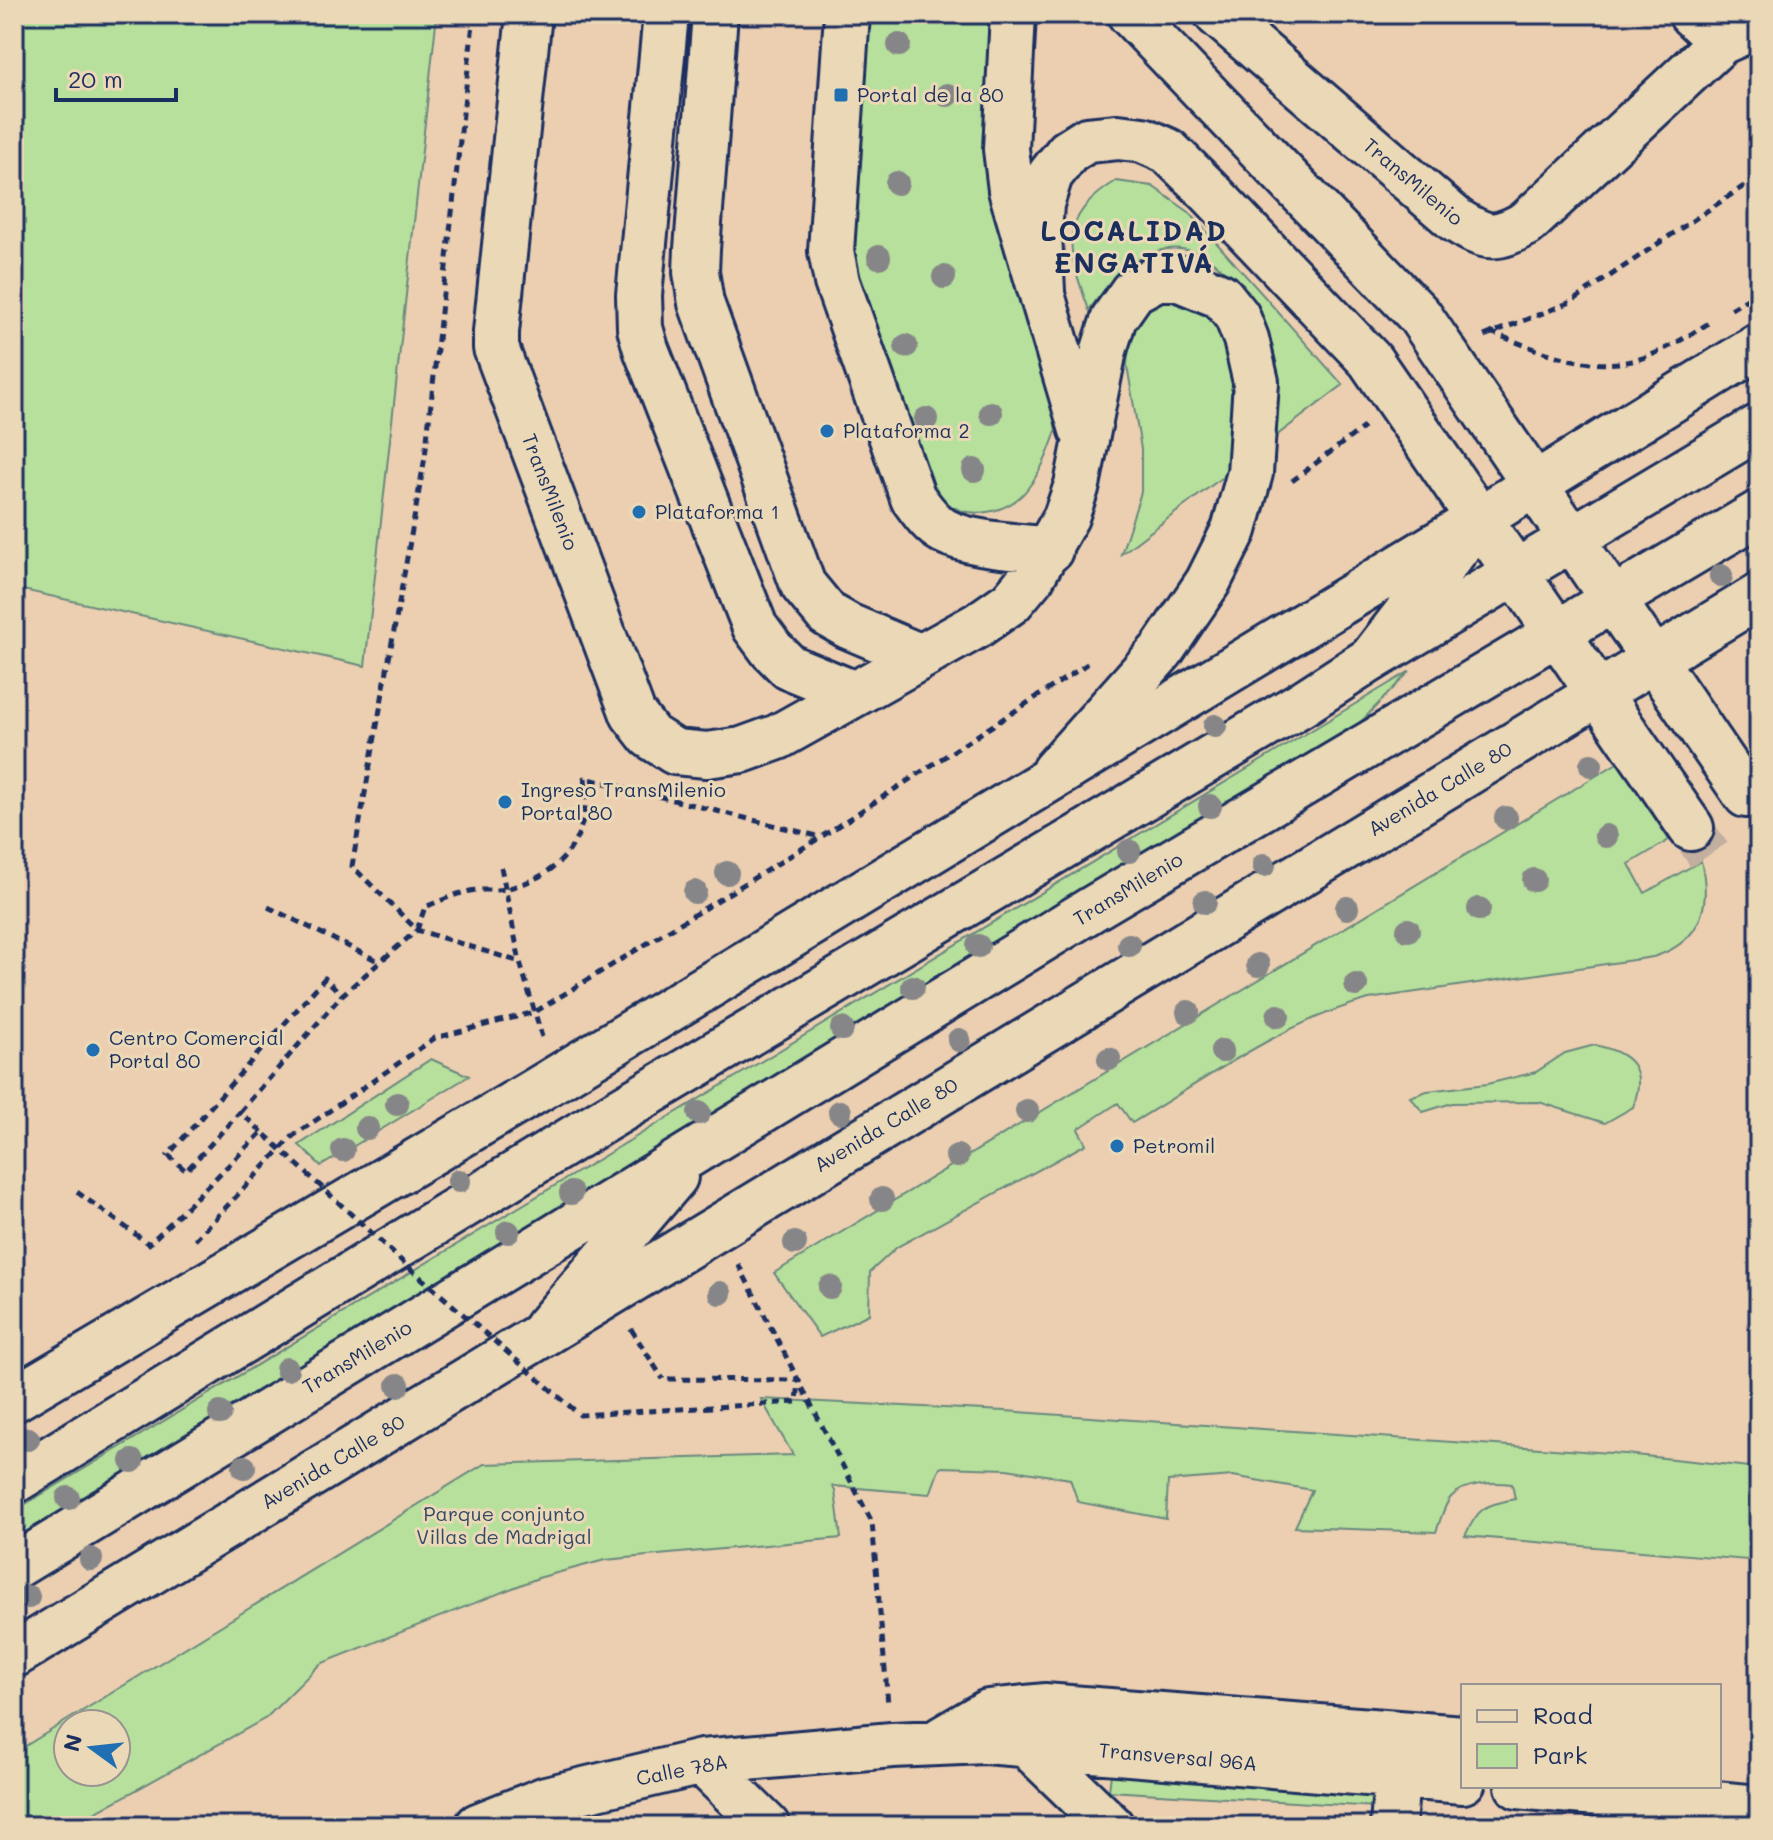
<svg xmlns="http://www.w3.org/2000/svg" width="1773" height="1840" viewBox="0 0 1773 1840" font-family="Mali,sans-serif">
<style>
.green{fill:#b7e09c;stroke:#69887d;stroke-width:2;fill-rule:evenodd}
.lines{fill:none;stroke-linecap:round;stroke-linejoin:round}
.minor-tunnel{stroke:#c2afa0;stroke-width:44;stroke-dasharray:44 22;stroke-linecap:butt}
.minor-casing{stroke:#1b2f5e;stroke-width:50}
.highway-casing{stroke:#1b2f5e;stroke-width:50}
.path{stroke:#1b2f5e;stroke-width:5;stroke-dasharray:8 6;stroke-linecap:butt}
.minor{stroke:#ebd8b6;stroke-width:44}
.highway{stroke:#ebd8b6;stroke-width:44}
.path-bridge{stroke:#1b2f5e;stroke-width:5;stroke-dasharray:8 6;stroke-linecap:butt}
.tree{fill:#868688}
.poi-dot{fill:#1f6fb2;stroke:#ebd8b6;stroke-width:3}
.labels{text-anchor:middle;stroke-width:6;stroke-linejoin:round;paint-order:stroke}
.poi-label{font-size:20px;fill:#1b2f5e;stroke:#ebd8b6;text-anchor:start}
.street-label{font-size:20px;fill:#1b2f5e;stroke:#ebd8b6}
.park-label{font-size:20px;fill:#324a67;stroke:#ebd8b6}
.district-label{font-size:28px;font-weight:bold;letter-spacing:2px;fill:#1b2f5e;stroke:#ebd8b6}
</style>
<rect width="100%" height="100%" fill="#eccfb1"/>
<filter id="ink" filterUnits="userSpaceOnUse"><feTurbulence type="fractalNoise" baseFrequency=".0125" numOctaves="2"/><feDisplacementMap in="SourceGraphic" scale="16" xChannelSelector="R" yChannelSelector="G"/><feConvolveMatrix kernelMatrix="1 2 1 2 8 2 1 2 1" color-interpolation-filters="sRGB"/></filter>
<g filter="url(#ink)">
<!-- green -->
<path class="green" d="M14 14H437L365 666 14 588Z
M870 14H996L1056 431C1049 452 1042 470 1028 488 1010 513 969 522 944 501 940 498 936 491 932 486L851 248Z
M1116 181 1152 186 1189 212 1343 385 1276 436C1275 395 1277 355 1262 316 1258 303 1244 292 1236 283 1179 219 1130 253 1089 310 1068 252 1055 219 1116 181Z
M1178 297 1218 320 1232 351 1239 408 1232 470 1121 554 1141 492V449L1127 365 1130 338 1138 318 1159 300Z
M1410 671 1353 730 14 1545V1511Z
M1619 762 1669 840 1629 864 1645 893 1701 861C1712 907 1701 942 1653 957L1369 999C1283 1022 1208 1078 1132 1123L1118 1103 1078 1129 1086 1144 897 1247 870 1272 869 1314 820 1337 774 1273Z
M1595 1045C1632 1053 1647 1069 1633 1107L1605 1123 1539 1102 1452 1103 1423 1112 1410 1097 1427 1091 1487 1084 1536 1072 1565 1053Z
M431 1059 469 1076 321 1166 299 1145Z
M761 1399 1005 1411 1625 1454 1759 1468V1561L1465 1536C1479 1506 1484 1506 1515 1499L1512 1484C1494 1482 1465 1482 1451 1497 1444 1505 1440 1522 1436 1532L1295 1527 1312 1490 1233 1476 1168 1481 1166 1519 1078 1502 1070 1479 1007 1469 940 1467 930 1494 832 1486 835 1491 841 1538 605 1560 538 1578 320 1664 266 1718 71 1826H14V1753L484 1464 793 1455ZM68 1724H116V1772H68Z
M1111 1774 1377 1790 1376 1807 1109 1791Z"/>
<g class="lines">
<!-- minor-tunnel -->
<path class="minor-tunnel" d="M1691 828 1709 855"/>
<!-- minor casing -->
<g class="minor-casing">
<path id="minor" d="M529 14 496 332V348L633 714 650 736 675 752 707 755 742 750 778 737 978 625 1011 602 1032 577 1066 517 1077 485 1104 350 1114 318 1133 291 1157 278H1177L1221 296 1237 316 1246 339 1256 382 1250 473 1234 530 1208 582 1162 650 1054 771
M666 14 639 295 640 328 646 349 755 627 772 650 789 667 855 694
M715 14 697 249 696 272 701 303 803 585 827 614 848 626 919 656
M847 14 831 251 837 282 913 498C922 510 930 523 944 531 971 545 1019 546 1050 550
M1013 14 1006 149 1011 190 1082 430
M1130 14 1419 315 1746 795
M1217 14 1456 220C1487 240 1496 240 1527 223L1721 42 1759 25
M1691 14 1721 42
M1042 291 1039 234 1041 204 1050 175 1068 152 1087 140 1118 137 1143 140 1168 151 1209 191 1370 360 1691 828
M1371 659 1759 427
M546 1328 675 1177
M14 1567 1092 909 1759 513
M942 1739 988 1712 1044 1706 1463 1738
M1027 1745 1111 1826
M702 1762 767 1826
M1518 1786 1759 1808
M478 1826 546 1799 702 1762 892 1745 985 1741 1463 1781
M1393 1826 1397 1775"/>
</g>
<!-- highway casing -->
<g class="highway-casing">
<path id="highway" d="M14 1399 537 1090 1479 519 1759 346
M14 1481 582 1133 1303 703 1371 659 1463 540
M14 1655 1759 596"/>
</g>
<!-- path -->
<path class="path" d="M474 14 425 457 352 866 417 930 425 907C438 902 452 895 466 892 480 888 495 892 509 888 567 873 590 835 585 778L821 837
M1731 309 1759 292
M1490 332C1536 349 1586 373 1636 360 1662 353 1686 337 1709 323
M1484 336 1571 302 1759 176
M1292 481 1364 427
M501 867 520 962 542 1037
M268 907 380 962
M240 1112 342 995 417 930 520 962
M262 1132 240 1112 186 1171 168 1155 325 978 342 995
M195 1240 293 1136 435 1038 535 1012 821 837 1092 661
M738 1264 872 1522 888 1704
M631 1329 663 1379"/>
<!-- minor -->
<use href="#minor" class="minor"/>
<!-- highway -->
<use href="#highway" class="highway"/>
<!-- path-bridge -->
<path class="path-bridge" d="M77 1192 149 1244 262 1132 405 1264 580 1415 797 1402 799 1380 663 1379"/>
</g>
<!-- trees -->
<g class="tree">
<circle cx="899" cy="45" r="12"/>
<circle cx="947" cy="95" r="12"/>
<circle cx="897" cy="183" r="12"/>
<circle cx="879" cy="257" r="12"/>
<circle cx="944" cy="277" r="12"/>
<circle cx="906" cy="346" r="12"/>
<circle cx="991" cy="413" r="12"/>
<circle cx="926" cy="419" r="12"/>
<circle cx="974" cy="470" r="12"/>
<circle cx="1721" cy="576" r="12"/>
<circle cx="1215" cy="726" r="12"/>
<circle cx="1591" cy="765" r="12"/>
<circle cx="1210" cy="806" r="12"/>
<circle cx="1506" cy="818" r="12"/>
<circle cx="1606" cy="836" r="12"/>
<circle cx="1129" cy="851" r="12"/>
<circle cx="1264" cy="865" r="12"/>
<circle cx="727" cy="873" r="12"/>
<circle cx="1534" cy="880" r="12"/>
<circle cx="695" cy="892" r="12"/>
<circle cx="1205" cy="902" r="12"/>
<circle cx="1347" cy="908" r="12"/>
<circle cx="1479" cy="909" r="12"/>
<circle cx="1408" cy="930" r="12"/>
<circle cx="1129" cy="945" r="12"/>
<circle cx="978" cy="946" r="12"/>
<circle cx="1258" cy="965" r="12"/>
<circle cx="1356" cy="985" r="12"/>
<circle cx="913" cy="987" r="12"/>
<circle cx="1188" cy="1012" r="12"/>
<circle cx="1278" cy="1016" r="12"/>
<circle cx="842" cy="1029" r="12"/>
<circle cx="959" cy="1040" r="12"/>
<circle cx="1222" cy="1051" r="12"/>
<circle cx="1109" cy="1059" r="12"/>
<circle cx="397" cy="1104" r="12"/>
<circle cx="1027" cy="1111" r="12"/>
<circle cx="840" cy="1112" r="12"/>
<circle cx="699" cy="1113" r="12"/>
<circle cx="367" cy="1128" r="12"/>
<circle cx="343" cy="1150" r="12"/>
<circle cx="957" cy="1156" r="12"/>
<circle cx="459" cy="1181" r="12"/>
<circle cx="571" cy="1193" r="12"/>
<circle cx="882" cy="1199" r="12"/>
<circle cx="508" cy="1232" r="12"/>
<circle cx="795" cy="1243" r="12"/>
<circle cx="830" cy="1287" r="12"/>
<circle cx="720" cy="1293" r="12"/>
<circle cx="287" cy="1369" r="12"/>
<circle cx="398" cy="1385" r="12"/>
<circle cx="220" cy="1413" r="12"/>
<circle cx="28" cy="1439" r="12"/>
<circle cx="132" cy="1461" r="12"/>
<circle cx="244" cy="1467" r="12"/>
<circle cx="68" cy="1498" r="12"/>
<circle cx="91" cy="1559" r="12"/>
<circle cx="28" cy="1597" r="12"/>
</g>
</g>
<!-- markers -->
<g class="poi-dot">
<rect x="833" y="87" width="16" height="16" rx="4"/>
<circle cx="827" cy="431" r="8"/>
<circle cx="639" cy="512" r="8"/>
<circle cx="505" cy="802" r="8"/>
<circle cx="93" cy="1050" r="8"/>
<circle cx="1117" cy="1146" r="8"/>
</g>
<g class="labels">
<!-- poi labels -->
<g class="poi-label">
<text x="857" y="102">Portal de la 80</text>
<text x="843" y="438">Plataforma 2</text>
<text x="655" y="519">Plataforma 1</text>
<text x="521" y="797">Ingreso TransMilenio<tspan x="521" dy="23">Portal 80</tspan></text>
<text x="109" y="1045">Centro Comercial<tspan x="109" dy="23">Portal 80</tspan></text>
<text x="1133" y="1153">Petromil</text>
</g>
<!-- street labels -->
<g class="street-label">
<text transform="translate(1413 182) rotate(40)" y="7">TransMilenio</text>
<text transform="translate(550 492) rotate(69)" y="7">TransMilenio</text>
<text transform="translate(1440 789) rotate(-31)" y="7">Avenida Calle 80</text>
<text transform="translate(1128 889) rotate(-31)" y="7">TransMilenio</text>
<text transform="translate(886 1125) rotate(-31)" y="7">Avenida Calle 80</text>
<text transform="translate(357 1357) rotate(-31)" y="7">TransMilenio</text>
<text transform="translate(333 1462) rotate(-31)" y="7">Avenida Calle 80</text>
<text transform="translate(1178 1757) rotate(5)" y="7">Transversal 96A</text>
<text transform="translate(682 1770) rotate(-11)" y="7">Calle 78A</text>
</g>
<!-- park labels -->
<g class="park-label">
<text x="504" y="1521">Parque conjunto<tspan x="504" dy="23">Villas de Madrigal</tspan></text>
</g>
<!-- district labels -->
<g class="district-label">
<text x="1134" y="241">LOCALIDAD<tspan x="1134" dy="32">ENGATIVÁ</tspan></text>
</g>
</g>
<!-- margin -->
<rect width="1773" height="1840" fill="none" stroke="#ebd8b6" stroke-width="48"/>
<rect x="24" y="24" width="1725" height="1792" fill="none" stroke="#1b2f5e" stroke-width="3" filter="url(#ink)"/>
<!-- legend -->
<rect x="1461" y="1684" width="260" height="104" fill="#ebd8b6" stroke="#989493" stroke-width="2"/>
<rect x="1477" y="1710" width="40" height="12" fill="#ebd8b6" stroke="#989493" stroke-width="2"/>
<text x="1533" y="1724" font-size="24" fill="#1b2f5e">Road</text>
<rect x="1477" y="1744" width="40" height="24" fill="#b7e09c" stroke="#989493" stroke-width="2"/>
<text x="1533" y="1764" font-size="24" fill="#1b2f5e">Park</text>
<!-- north arrow -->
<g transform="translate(92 1748) rotate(285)"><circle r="38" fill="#ebd8b6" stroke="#989493" stroke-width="2"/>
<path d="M0-6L14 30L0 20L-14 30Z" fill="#1f6fb2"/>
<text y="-12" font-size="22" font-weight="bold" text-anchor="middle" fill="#1b2f5e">N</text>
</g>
<!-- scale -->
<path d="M56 88v12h120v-12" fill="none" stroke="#1b2f5e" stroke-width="4"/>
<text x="68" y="88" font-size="24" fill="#1b2f5e" stroke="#ebd8b6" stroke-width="6" paint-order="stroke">20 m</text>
</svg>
